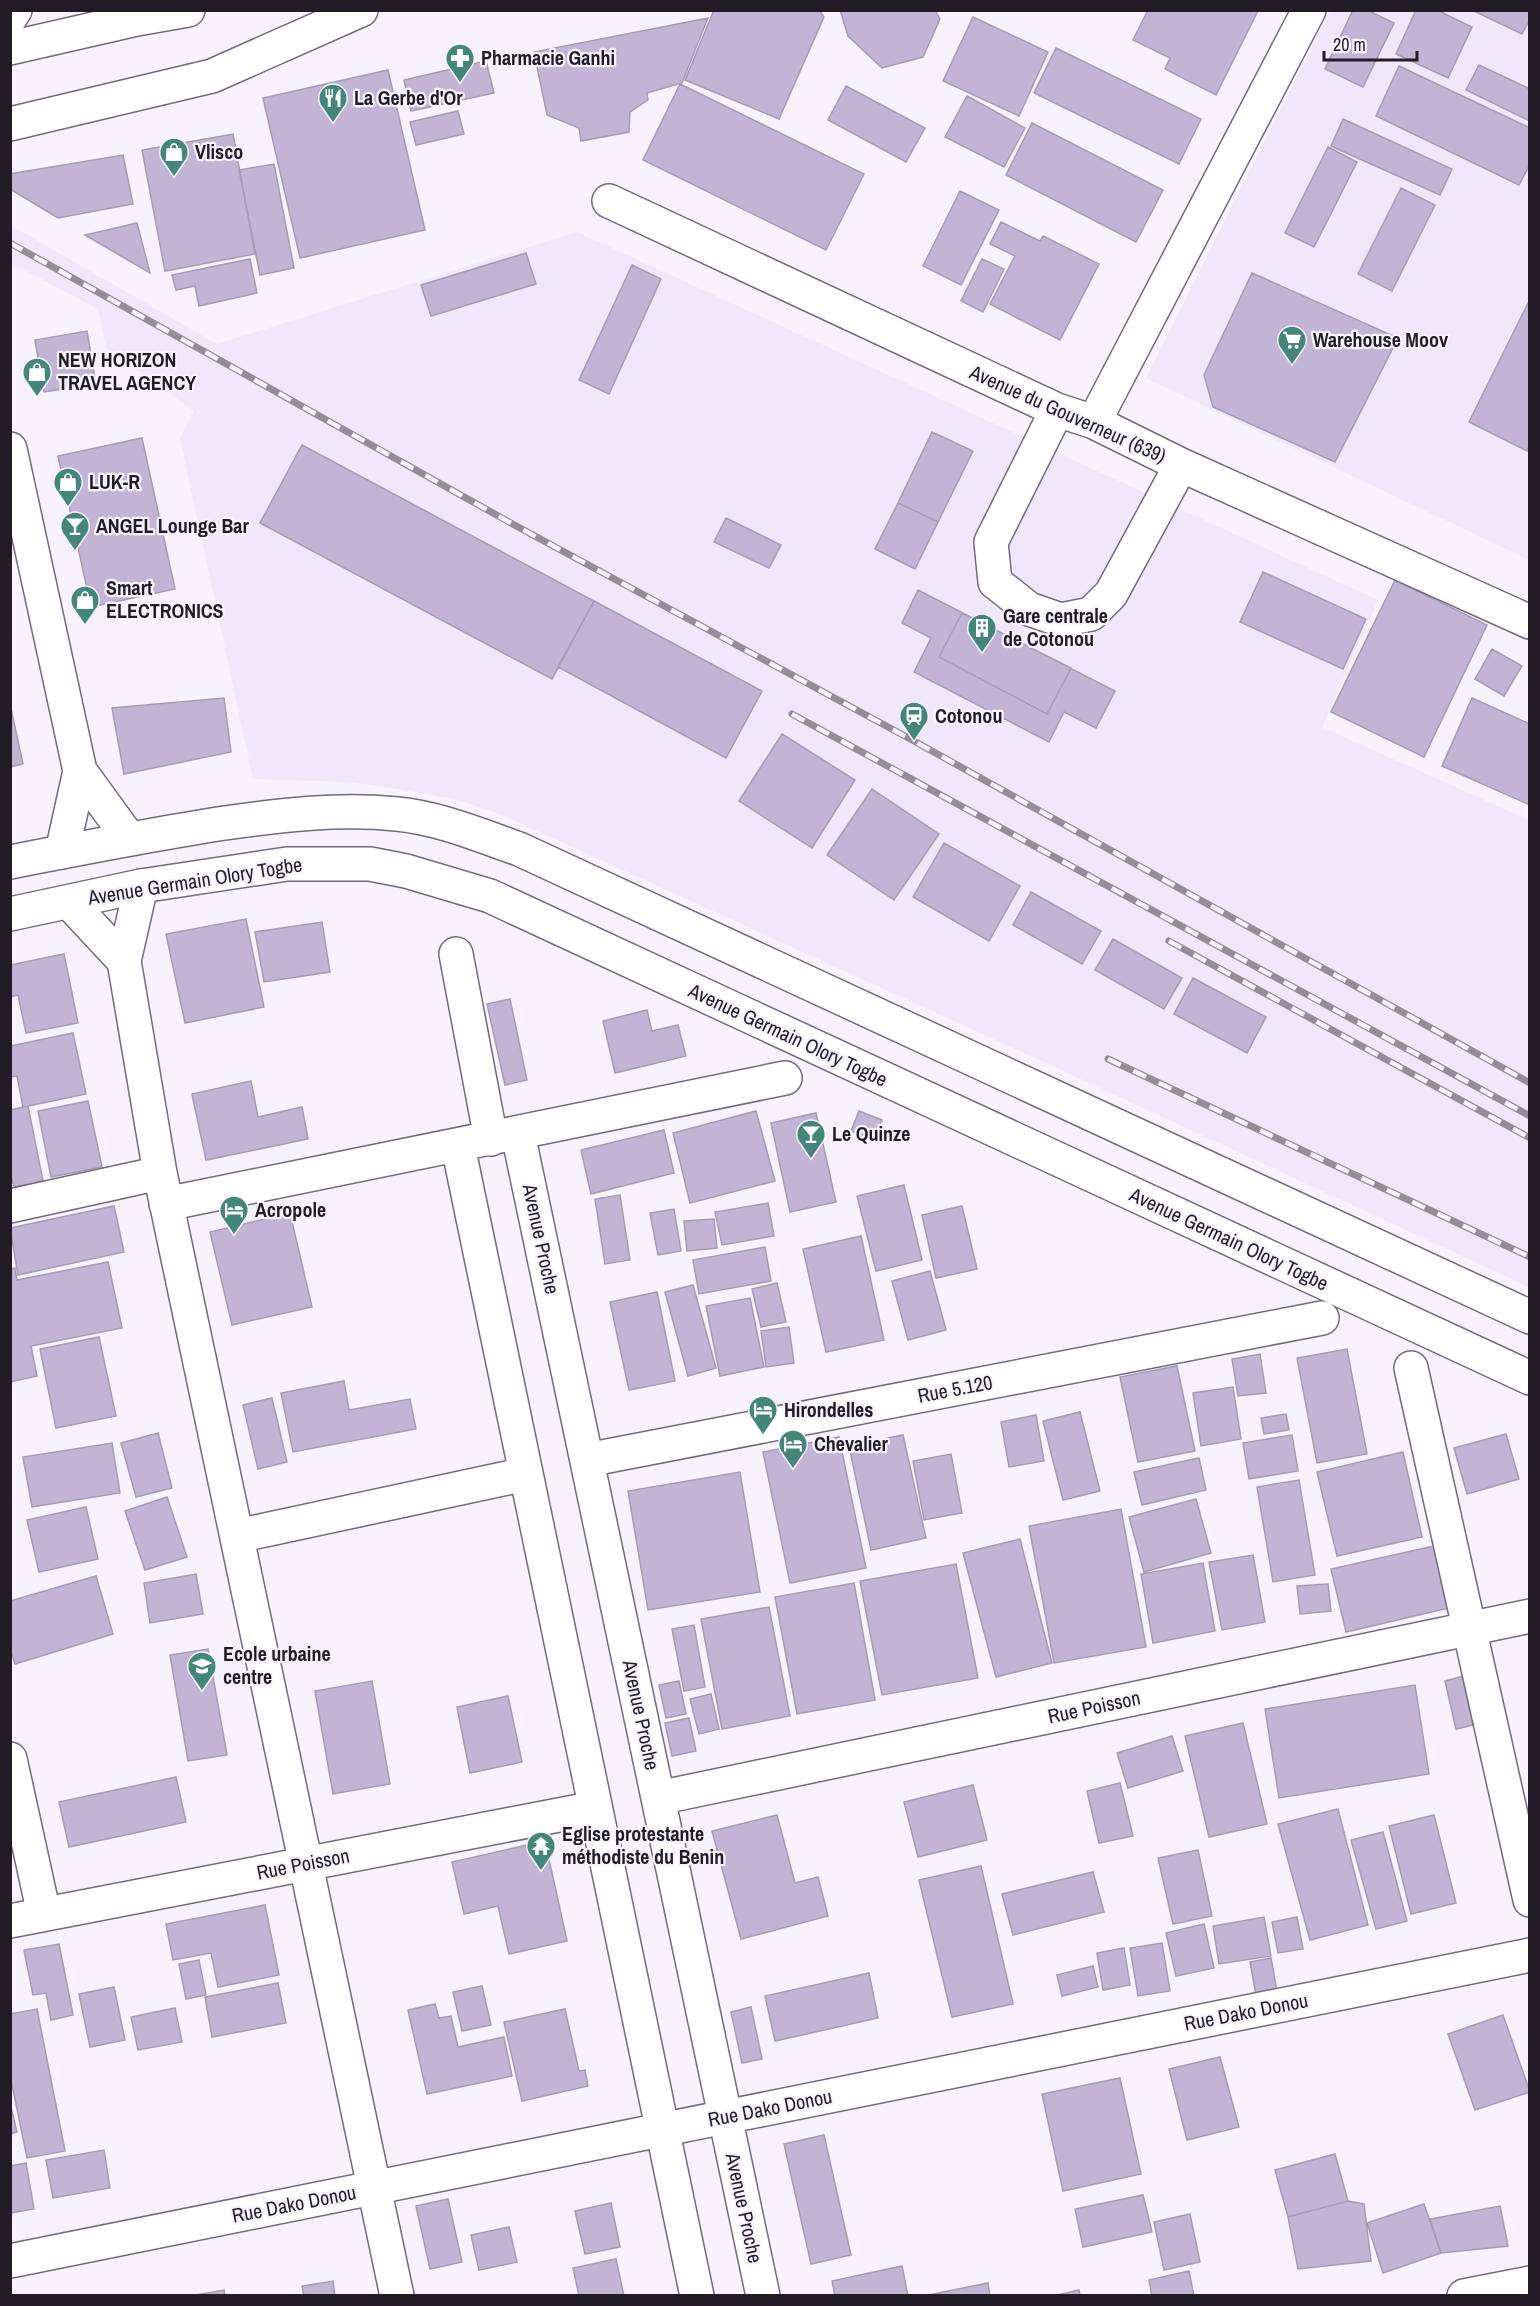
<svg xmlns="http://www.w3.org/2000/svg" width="1540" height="2306" viewBox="0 0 1540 2306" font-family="'Archivo Narrow',sans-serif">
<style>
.built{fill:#f0e7fb}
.building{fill:#c3b3d5;stroke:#a79bb3;stroke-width:1.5}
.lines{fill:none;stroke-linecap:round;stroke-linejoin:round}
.minor-casing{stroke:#74697f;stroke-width:36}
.major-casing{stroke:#74697f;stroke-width:36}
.highway-casing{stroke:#74697f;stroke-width:36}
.minor{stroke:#fff;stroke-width:33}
.major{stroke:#fff;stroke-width:33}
.highway{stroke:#fff;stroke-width:33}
.rail-casing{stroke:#928d98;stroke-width:7}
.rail{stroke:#f7f2fd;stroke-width:4.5;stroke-dasharray:14;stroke-linecap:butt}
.labels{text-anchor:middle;stroke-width:4.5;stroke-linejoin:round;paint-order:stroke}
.poi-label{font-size:20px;font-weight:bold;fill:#211c26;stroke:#f7f2fd;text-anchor:start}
.street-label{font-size:20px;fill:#211c26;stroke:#f7f2fd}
</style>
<rect width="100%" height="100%" fill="#f7f2fd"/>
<!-- built -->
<path class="built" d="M1330 11H1529V560L1146 378Z
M10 225 217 344 577 232 1378 600 1322 727 1529 820V1287L1055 1067 500 814 455 799 398 789 349 782 253 779 180 438 194 411 106 348 98 309 11 263Z"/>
<!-- building -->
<path class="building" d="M714 10H819L824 17 779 119 685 80Z
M840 10H935L940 19 923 57 882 68 848 36Z
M1148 10H1257L1258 11 1216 95 1165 69 1170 58 1133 40Z
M1353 10H1367L1394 23 1363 87 1325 69Z
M1416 10H1437L1472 27 1448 78 1396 54Z
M1472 10H1530V19L1522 34Z
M973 17 1048 52 1019 116 943 81Z
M708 18 682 83 647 93 648 100 630 112 629 132 581 141 579 128 547 115 534 52Z
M1056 48 1201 119 1179 164 1034 93Z
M486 61 494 93 411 111 404 80Z
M1479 65 1530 89V121L1466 90Z
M1399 66 1530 128V164L1519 185 1376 116Z
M388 70 425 230 300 258 263 98Z
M680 84 864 174 826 250 643 160Z
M846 86 925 128 906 162 828 120Z
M967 96 1025 128 1004 167 945 137Z
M458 111 464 134 416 145 410 122Z
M1343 119 1452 169 1440 195 1331 146Z
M1032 123 1163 190 1136 242 1006 175Z
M233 134 255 254 165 271 142 150Z
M1328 147 1357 162 1314 247 1285 233Z
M123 155 133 204 58 218 10 189V174Z
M274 164 294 268 260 275 239 170Z
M1401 188 1435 205 1392 291 1358 274Z
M960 191 999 210 961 285 923 266Z
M1001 222 1040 241 1043 236 1099 264 1060 340 990 304 1015 256 990 244Z
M137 223 150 273 85 235Z
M526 253 536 284 431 316 421 285Z
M250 259 257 293 199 306 195 286 176 290 172 275Z
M982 259 1004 269 983 312 961 301Z
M632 265 661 279 609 394 579 380Z
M1252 273 1398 338 1335 462 1213 407 1204 375Z
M1530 299V445L1527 451 1469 422Z
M87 331 96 384 44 392 35 340Z
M932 432 973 451 938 522 898 503Z
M142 438 175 589 91 607 58 456Z
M302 445 594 601 552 679 260 523Z
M898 503 938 522 915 569 875 549Z
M726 518 781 545 769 568 714 542Z
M1263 572 1366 619 1343 669 1240 622Z
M1395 580 1487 625 1424 757 1331 712Z
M918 590 1115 691 1096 728 1064 712 1049 742 914 672 931 638 902 623Z
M594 601 762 691 726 758 558 667Z
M962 613 1071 668 1047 714 939 657Z
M1492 649 1522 666 1504 696 1475 679Z
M224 698 231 752 124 774 112 708Z
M1472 698 1530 724V805L1442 766Z
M10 704 23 764 10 767Z
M782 734 855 780 812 848 739 801Z
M872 789 939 834 894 900 827 855Z
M944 843 1020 886 989 941 913 897Z
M1031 892 1101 931 1082 964 1013 925Z
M246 919 264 1007 185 1023 166 934Z
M322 922 330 972 264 982 255 932Z
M1113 939 1182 978 1164 1009 1095 970Z
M64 954 78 1023 26 1033 18 995 10 997V965Z
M1193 978 1266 1017 1247 1053 1174 1014Z
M510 999 527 1080 505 1085 487 1004Z
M647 1010 652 1031 678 1025 686 1056 615 1073 603 1021Z
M73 1033 86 1094 23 1107 17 1076 10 1077V1046Z
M251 1081 258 1117 302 1107 308 1139 206 1160 192 1094Z
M88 1101 102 1167 51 1177 38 1111Z
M28 1106 43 1181 14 1187 10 1172V1110Z
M756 1111 775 1181 690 1203 673 1133Z
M859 1111 882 1120 874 1140 851 1131Z
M816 1113 836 1202 790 1212 771 1123Z
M664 1130 674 1173 591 1194 581 1150Z
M904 1185 922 1260 876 1271 857 1196Z
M620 1195 630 1260 605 1264 595 1199Z
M768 1203 774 1236 722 1245 715 1212Z
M114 1206 124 1252 18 1275 10 1228Z
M962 1206 977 1269 936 1278 922 1215Z
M674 1209 681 1251 658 1255 650 1213Z
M290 1213 312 1307 232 1325 210 1232Z
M714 1219 717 1248 687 1251 684 1221Z
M861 1236 884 1340 826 1352 803 1249Z
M765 1247 771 1281 699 1294 693 1260Z
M108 1262 122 1328 31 1346 37 1376 10 1382V1269L15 1268 17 1280Z
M930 1271 946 1330 908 1340 892 1281Z
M777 1283 786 1322 761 1327 752 1289Z
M693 1285 716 1368 688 1376 665 1292Z
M657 1292 675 1381 629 1390 610 1302Z
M750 1298 764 1367 720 1376 706 1306Z
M789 1327 794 1363 766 1367 761 1331Z
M99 1337 116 1416 56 1428 40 1349Z
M1347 1349 1367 1454 1317 1463 1297 1358Z
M1260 1354 1266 1393 1238 1396 1232 1359Z
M1177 1366 1195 1451 1138 1462 1120 1377Z
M344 1381 349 1410 410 1399 416 1429 293 1452 281 1393Z
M1233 1387 1241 1439 1201 1446 1193 1393Z
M272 1398 287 1462 258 1469 243 1405Z
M1080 1412 1100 1491 1063 1500 1043 1421Z
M1286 1414 1289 1430 1264 1434 1261 1418Z
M1036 1415 1044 1461 1009 1467 1001 1422Z
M158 1433 172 1488 136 1497 121 1443Z
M1506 1434 1519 1479 1467 1494 1454 1448Z
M903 1435 926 1538 871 1550 849 1446Z
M1292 1435 1298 1471 1249 1479 1243 1443Z
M839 1437 866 1568 790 1583 763 1452Z
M112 1443 120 1493 32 1507 23 1457Z
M1403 1452 1422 1537 1337 1556 1317 1472Z
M951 1454 962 1513 924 1520 913 1461Z
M1199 1458 1206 1490 1142 1505 1134 1472Z
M740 1472 760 1592 648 1610 628 1491Z
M1299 1480 1315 1575 1273 1582 1257 1487Z
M167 1497 187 1557 145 1570 125 1511Z
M1196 1499 1211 1553 1144 1572 1129 1517Z
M86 1507 98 1559 39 1572 27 1520Z
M1121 1509 1146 1647 1054 1663 1029 1526Z
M1020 1539 1052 1663 996 1677 963 1553Z
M1434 1546 1449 1608 1346 1632 1331 1569Z
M1253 1555 1265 1622 1222 1630 1209 1562Z
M1203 1563 1215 1631 1153 1643 1141 1574Z
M956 1564 978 1678 882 1695 860 1581Z
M196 1574 203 1614 150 1623 144 1583Z
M96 1576 113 1634 15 1664 10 1649V1601Z
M854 1583 875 1700 797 1714 775 1597Z
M1328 1584 1331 1611 1300 1614 1297 1586Z
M769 1607 790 1716 722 1729 701 1619Z
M694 1625 705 1687 684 1691 672 1629Z
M208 1649 227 1755 188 1761 170 1655Z
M1467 1675 1478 1724 1456 1729 1445 1681Z
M372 1681 390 1784 333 1794 315 1691Z
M679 1681 686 1714 666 1718 659 1685Z
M1415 1685 1429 1774 1279 1798 1265 1709Z
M711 1694 719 1729 699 1734 690 1699Z
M508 1696 522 1762 470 1773 457 1707Z
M689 1718 696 1751 672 1756 665 1723Z
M1243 1723 1267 1824 1209 1837 1185 1736Z
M1172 1736 1183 1771 1128 1788 1117 1753Z
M176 1777 186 1822 69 1847 59 1802Z
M1120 1783 1133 1836 1099 1843 1087 1791Z
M973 1785 987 1840 918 1857 904 1802Z
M1338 1809 1368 1925 1310 1940 1278 1824Z
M777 1815 795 1883 818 1877 828 1916 741 1939 712 1831Z
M1434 1815 1456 1903 1411 1914 1389 1826Z
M1383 1832 1407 1921 1376 1929 1351 1840Z
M545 1841 567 1941 509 1954 498 1906 464 1914 452 1862Z
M1198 1850 1212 1916 1173 1924 1158 1858Z
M981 1866 1013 2004 952 2017 919 1880Z
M1093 1872 1104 1912 1013 1935 1002 1894Z
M265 1905 279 1975 218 1987 211 1953 173 1960 166 1924Z
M1264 1917 1271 1956 1219 1964 1213 1926Z
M1297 1917 1303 1949 1278 1953 1272 1922Z
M1204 1924 1214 1968 1176 1976 1166 1933Z
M1162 1943 1170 1991 1138 1996 1130 1948Z
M59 1944 73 2015 51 2020 46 1993 33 1995 24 1950Z
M1124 1948 1130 1985 1103 1990 1097 1953Z
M1271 1958 1277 1991 1256 1995 1250 1962Z
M199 1960 206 1995 186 1999 179 1964Z
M1093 1966 1098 1987 1062 1996 1057 1975Z
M869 1973 878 2018 775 2041 765 1996Z
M278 1983 286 2023 212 2037 205 1997Z
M482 1986 491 2025 462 2031 453 1992Z
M114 1987 125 2040 90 2047 79 1994Z
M435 2004 439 2018 451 2016 458 2047 504 2037 512 2076 427 2094 408 2010Z
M751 2007 762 2059 742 2063 731 2012Z
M175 2008 182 2042 138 2050 131 2017Z
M37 2009 65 2151 27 2158 10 2075V2014Z
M565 2009 579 2071 585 2070 588 2086 522 2101 504 2022Z
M1503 2015 1530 2092 1475 2110 1448 2034Z
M1220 2057 1239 2127 1187 2140 1169 2069Z
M1120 2078 1141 2174 1063 2191 1042 2094Z
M10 2103 17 2132 10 2134Z
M824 2135 851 2255 811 2264 784 2144Z
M104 2150 110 2188 53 2198 46 2160Z
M1335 2154 1348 2201 1288 2217 1275 2170Z
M26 2163 34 2209 10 2213V2166Z
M1143 2195 1152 2232 1083 2247 1075 2209Z
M448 2199 462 2262 430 2269 416 2206Z
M1348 2201 1364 2204 1371 2261 1298 2269 1288 2217Z
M611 2203 620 2247 585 2254 575 2211Z
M1424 2204 1441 2253 1383 2273 1367 2223Z
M1500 2206 1508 2246 1441 2253 1430 2219Z
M1190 2214 1200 2262 1164 2270 1154 2222Z
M509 2227 517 2262 479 2270 471 2235Z
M616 2259 624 2296H579L573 2268Z
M902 2266 908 2296H835L832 2281Z
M1189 2271 1194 2296H1152L1149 2280Z
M333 2281 335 2296H304L302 2286Z
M988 2283 990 2296H923Z
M224 2290 225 2296H190Z
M1079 2290 1080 2296H1053Z"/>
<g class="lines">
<!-- minor casing -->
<g class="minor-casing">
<path id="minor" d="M10 18 15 10
M609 201 1057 410 1094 422 1181 465 1530 622
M1057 410 991 542 995 582 1029 609 1061 620 1091 614 1111 594 1181 465
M1094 422 1309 10
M10 449 80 771 128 837
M62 852 80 771
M141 886 124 961 160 1173 397 2296
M69 902 124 961
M456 954 491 1139
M518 1134 763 2296
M458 1146 697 2296
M166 1204 785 1078
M10 1206 160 1173
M1411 1368 1530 1900
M587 1460 1322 1318
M237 1536 526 1474
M10 1759 44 1914
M658 1798 1530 1616
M10 1921 595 1808
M10 2261 1530 1955
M1464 2296 1530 2283"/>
</g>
<!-- major casing -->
<g class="major-casing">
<path id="major" d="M10 48 137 19 188 10
M10 124 212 76 361 10"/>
</g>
<!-- highway casing -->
<g class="highway-casing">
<path id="highway" d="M10 862C82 848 153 834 225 823 282 815 339 808 397 814 439 818 479 835 519 849L1530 1317
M10 914 141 886 287 864H370L406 871 490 896 1530 1378"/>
</g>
<!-- minor -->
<use href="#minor" class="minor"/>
<!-- major -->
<use href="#major" class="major"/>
<!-- highway -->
<use href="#highway" class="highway"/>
<!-- rail casing -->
<g class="rail-casing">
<path id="rail" d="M10 243 509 522 914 741 1530 1083
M792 714 1530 1116
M1169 941 1530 1138
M1108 1059 1530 1257"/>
</g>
<!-- rail -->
<use href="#rail" class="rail"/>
</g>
<!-- icons -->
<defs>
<g id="pharmacy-pin" transform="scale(1.5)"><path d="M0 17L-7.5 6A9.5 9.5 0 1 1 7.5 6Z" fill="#43877b" stroke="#f7f2fd"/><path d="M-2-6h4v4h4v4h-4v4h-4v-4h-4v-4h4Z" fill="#fff"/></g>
<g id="restaurant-pin" transform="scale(1.5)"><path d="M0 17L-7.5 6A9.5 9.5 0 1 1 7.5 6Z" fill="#43877b" stroke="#f7f2fd"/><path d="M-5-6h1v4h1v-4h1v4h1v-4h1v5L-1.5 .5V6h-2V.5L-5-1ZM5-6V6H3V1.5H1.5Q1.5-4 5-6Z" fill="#fff"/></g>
<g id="shop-pin" transform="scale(1.5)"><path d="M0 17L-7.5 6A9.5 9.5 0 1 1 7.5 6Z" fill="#43877b" stroke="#f7f2fd"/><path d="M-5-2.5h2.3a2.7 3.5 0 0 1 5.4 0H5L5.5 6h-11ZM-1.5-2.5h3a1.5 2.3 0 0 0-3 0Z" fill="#fff"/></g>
<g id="supermarket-pin" transform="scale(1.5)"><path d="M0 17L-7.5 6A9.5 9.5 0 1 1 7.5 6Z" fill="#43877b" stroke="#f7f2fd"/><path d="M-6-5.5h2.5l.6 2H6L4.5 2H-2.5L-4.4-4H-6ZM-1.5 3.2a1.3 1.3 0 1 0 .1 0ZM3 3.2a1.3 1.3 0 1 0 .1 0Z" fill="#fff"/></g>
<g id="bar-pin" transform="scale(1.5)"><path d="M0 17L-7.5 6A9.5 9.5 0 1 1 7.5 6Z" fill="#43877b" stroke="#f7f2fd"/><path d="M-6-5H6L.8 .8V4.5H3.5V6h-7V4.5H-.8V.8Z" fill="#fff"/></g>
<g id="building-pin" transform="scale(1.5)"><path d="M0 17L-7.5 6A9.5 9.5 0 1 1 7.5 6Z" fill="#43877b" stroke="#f7f2fd"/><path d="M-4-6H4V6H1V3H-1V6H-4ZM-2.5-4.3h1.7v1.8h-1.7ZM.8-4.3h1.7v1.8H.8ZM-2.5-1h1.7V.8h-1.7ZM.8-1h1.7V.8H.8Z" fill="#fff"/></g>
<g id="station-pin" transform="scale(1.5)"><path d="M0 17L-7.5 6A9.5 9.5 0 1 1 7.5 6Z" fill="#43877b" stroke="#f7f2fd"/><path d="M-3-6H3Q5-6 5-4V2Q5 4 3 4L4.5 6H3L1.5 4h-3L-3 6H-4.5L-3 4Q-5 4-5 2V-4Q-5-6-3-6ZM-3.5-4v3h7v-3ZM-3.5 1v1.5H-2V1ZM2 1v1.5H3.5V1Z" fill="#fff"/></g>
<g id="hotel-pin" transform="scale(1.5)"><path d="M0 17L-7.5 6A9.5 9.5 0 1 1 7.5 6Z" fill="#43877b" stroke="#f7f2fd"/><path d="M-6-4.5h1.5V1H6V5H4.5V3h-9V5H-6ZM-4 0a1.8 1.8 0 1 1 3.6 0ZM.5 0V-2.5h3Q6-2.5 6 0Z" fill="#fff"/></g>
<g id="school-pin" transform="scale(1.5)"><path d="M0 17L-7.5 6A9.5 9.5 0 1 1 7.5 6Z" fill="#43877b" stroke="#f7f2fd"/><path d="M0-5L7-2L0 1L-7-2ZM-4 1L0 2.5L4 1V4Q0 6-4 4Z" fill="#fff"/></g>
<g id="temple-pin" transform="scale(1.5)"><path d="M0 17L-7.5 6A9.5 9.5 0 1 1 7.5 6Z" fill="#43877b" stroke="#f7f2fd"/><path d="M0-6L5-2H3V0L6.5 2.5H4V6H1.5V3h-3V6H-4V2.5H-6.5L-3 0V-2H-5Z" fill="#fff"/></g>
</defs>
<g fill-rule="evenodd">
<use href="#pharmacy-pin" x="460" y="58"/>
<use href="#restaurant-pin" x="333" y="98"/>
<use href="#shop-pin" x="174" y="152"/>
<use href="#supermarket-pin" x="1292" y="340"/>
<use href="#shop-pin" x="37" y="372"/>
<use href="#shop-pin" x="68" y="482"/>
<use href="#bar-pin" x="75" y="526"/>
<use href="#shop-pin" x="85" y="600"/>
<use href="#building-pin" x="982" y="628"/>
<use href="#station-pin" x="914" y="716"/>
<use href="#bar-pin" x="811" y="1134"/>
<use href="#hotel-pin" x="234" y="1210"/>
<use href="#hotel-pin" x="763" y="1410"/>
<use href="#hotel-pin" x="793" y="1444"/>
<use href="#school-pin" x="202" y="1666"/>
<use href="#temple-pin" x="541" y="1846"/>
</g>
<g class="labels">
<!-- poi labels -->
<g class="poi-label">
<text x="481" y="65">Pharmacie Ganhi</text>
<text x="354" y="105">La Gerbe d'Or</text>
<text x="195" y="159">Vlisco</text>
<text x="1313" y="347">Warehouse Moov</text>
<text x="58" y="367">NEW HORIZON<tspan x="58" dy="23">TRAVEL AGENCY</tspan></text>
<text x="89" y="489">LUK-R</text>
<text x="96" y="533">ANGEL Lounge Bar</text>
<text x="106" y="595">Smart<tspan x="106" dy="23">ELECTRONICS</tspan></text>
<text x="1003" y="623">Gare centrale<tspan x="1003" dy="23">de Cotonou</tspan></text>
<text x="935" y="723">Cotonou</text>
<text x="832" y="1141">Le Quinze</text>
<text x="255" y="1217">Acropole</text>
<text x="784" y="1417">Hirondelles</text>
<text x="814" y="1451">Chevalier</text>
<text x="223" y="1661">Ecole urbaine<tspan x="223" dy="23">centre</tspan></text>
<text x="562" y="1841">Eglise protestante<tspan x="562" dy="23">méthodiste du Benin</tspan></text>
</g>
<!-- street labels -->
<g class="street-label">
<text transform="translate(1068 414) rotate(24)" y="7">Avenue du Gouverneur (639)</text>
<text transform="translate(195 881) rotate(-9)" y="7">Avenue Germain Olory Togbe</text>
<text transform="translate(788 1035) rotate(25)" y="7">Avenue Germain Olory Togbe</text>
<text transform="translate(541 1239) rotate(78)" y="7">Avenue Proche</text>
<text transform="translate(1229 1239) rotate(25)" y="7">Avenue Germain Olory Togbe</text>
<text transform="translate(955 1389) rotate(-11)" y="7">Rue 5.120</text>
<text transform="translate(1094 1707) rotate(-12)" y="7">Rue Poisson</text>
<text transform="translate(641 1715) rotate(78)" y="7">Avenue Proche</text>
<text transform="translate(303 1864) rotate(-11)" y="7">Rue Poisson</text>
<text transform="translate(1246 2012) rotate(-11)" y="7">Rue Dako Donou</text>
<text transform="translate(770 2108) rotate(-11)" y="7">Rue Dako Donou</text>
<text transform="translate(294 2204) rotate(-11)" y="7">Rue Dako Donou</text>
<text transform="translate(744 2208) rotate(78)" y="7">Avenue Proche</text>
</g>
</g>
<!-- border -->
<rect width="1540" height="2306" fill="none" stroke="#211c26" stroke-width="24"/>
<!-- scale -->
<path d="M1324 51v9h93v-9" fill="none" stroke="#211c26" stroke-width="3"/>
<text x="1333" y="51" font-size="18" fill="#211c26" stroke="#f7f2fd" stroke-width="4.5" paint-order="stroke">20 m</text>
</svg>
